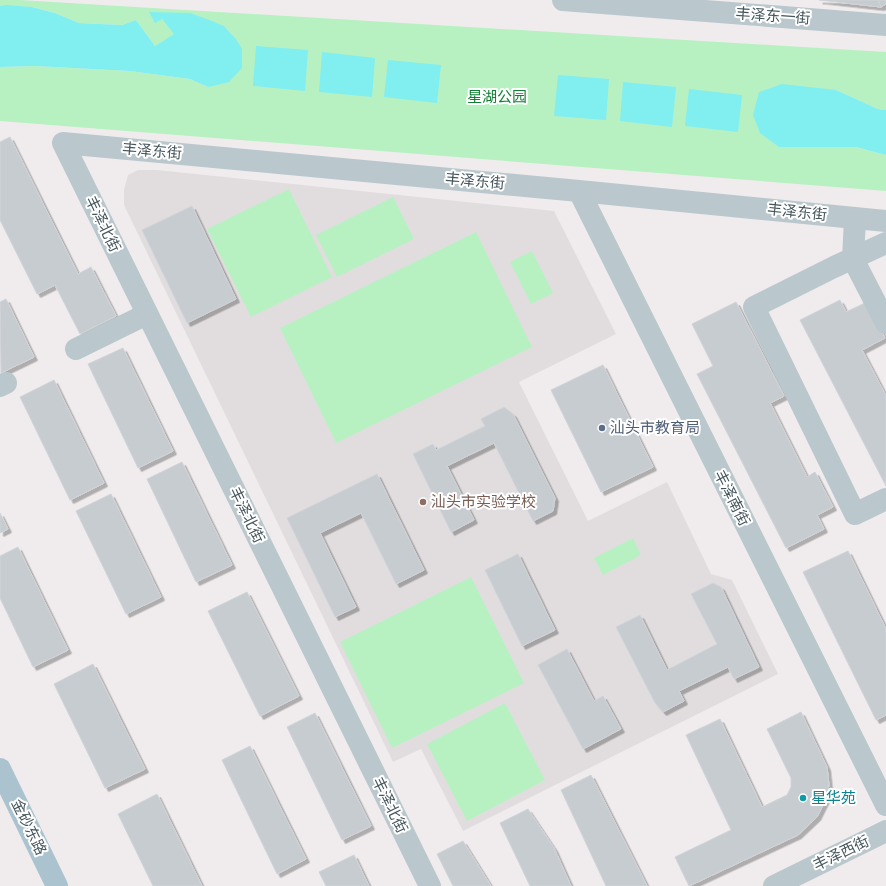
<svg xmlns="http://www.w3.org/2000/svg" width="886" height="886" viewBox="0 0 886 886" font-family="Mulish,'Noto Sans SC',sans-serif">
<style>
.education{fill:#e1dddf}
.green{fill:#b7f1c2}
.water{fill:#81eef0}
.building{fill:#c6ccd0;stroke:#d0d4d9;filter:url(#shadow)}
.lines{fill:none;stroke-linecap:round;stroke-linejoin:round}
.minor{stroke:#bac8cd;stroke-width:22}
.major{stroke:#aac3ce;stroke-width:22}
.service-dot{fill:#5c6f8a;stroke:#fff;stroke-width:1.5}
.education-dot{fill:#8d6e63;stroke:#fff;stroke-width:1.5}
.culture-dot{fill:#0f9aa8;stroke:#fff;stroke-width:1.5}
.labels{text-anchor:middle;stroke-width:4;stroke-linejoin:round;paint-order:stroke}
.street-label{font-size:15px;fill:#44545b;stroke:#fff}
.park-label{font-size:15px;fill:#117f33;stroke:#fff}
.service-label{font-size:15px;fill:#4e5e75;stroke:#fff;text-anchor:start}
.education-label{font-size:15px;fill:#785e54;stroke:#fff;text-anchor:start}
.culture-label{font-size:15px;fill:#0d838f;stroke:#fff;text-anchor:start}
</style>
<defs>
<filter id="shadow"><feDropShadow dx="3.5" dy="3.5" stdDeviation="0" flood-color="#0004"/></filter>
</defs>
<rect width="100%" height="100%" fill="#f0eced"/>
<!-- education -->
<path class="education" d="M138 170H157L554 211 616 334 519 382 588 521 667 482 711 574 732 580 778 674 463 831 421 749 393 762 124 205V190L128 175Z"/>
<!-- green -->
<path class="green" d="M0 0H20L886 52V110L878 109 836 90 779 147H856L886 155V191L0 121V67L35 66 130 71 190 79 208 87 236 39C232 35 228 29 223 26 208 17 167 14 149 12L162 19 175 34 155 46 136 20 122 25 79 23 55 13 32 7 0 6Z
M289 189 332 277 251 317 207 229Z
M393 197 414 239 337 277 316 235Z
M476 232 532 347 336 443 280 328Z
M532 251 553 293 531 304 510 262Z
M633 538 641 555 603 575 594 558Z
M471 577 524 683 392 748 340 642Z
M505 703 545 780 467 821 427 744Z"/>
<!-- water -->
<path class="water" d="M6 5 32 7 55 13 79 23 122 25 136 20 155 46 174 34 162 19 155 23 149 12 190 13 212 21 224 26 236 39 242 49V68L229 82 208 87 190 79 130 71 35 66 0 67V6Z
M256 46 308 50 305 91 253 86Z
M322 52 375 58 372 97 319 92Z
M388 60 441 65 437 103 384 97Z
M558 75 609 79 606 120 554 116Z
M623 82 676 87 672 127 620 121Z
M782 84 836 90 878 109 886 110V155L856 147H779L760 133 753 115 759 92Z
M689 89 742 95 738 132 685 126Z"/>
<!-- building -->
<path class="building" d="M819 0H878L881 7Z
M878 0H886V4L881 7Z
M10 137 78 274 91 267 116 316 80 334 55 285 37 294 0 220V142Z
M192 206 236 299 187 323 142 230Z
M6 299 34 357 1 373 0 302Z
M840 300 846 312 867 302 885 338 862 350 886 396V486L800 320Z
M736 302 784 396 770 403 807 477 815 472 833 507 817 515 824 529 786 548 697 374 713 366 692 324Z
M123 348 173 451 138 468 88 364Z
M603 365 653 467 601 492 551 390Z
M54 380 104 483 70 500 20 397Z
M504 407 513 414 555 498 553 511 533 521 494 443 447 466 474 520 451 532 413 454 433 444 436 450 485 426 481 419Z
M182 462 232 565 196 582 147 479Z
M377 474 424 570 396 584 361 513 320 533 356 607 335 617 287 518Z
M111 494 161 597 126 614 76 511Z
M0 513 8 529 0 533Z
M18 547 68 650 33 667 0 598V556Z
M848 551 886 629V715L876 720 803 572Z
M518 554 555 630 522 646 485 570Z
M713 583 721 587 759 667 734 679 728 667 679 691 684 701 663 712 655 703 616 627 640 615 667 670 717 644 691 594Z
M247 592 299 696 260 716 208 611Z
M567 649 594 701 603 696 621 729 583 749 538 665Z
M93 664 145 769 105 788 54 684Z
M801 712 827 767 829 785 825 801 817 817 798 835 689 886 675 857 731 830 686 735 720 719 762 807 787 795 791 787V778L767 729Z
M315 713 371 826 342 840 287 727Z
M250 746 306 859 277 874 222 760Z
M591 775 647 886H606L561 790Z
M157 794 202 886H153L118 814Z
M528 809 554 848 571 886H530L500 823Z
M463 841 491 886H453L437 854Z
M354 855 369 886H326L319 872Z"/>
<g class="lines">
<!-- minor -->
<path class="minor" d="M563 0 886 25
M63 143 430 886
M63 143 579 191 886 221
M579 191 886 805
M855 218 853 259 886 323
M886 243 834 267 754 307 855 514 886 499
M76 349 147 314
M0 386 6 383
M774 886 886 831"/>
<!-- major -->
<path class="major" d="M0 769 57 886"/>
</g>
<!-- markers -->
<circle class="service-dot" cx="602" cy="428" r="4"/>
<circle class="education-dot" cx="423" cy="502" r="4"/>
<circle class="culture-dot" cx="803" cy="798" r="4"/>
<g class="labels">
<!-- street labels -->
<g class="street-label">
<text transform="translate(773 16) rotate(4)" y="5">丰泽东一街</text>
<text transform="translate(152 151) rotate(5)" y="5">丰泽东街</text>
<text transform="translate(475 181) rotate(5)" y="5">丰泽东街</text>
<text transform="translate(797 212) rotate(6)" y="5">丰泽东街</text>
<text transform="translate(103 224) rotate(64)" y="5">丰泽北街</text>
<text transform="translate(732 498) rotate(63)" y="5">丰泽南街</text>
<text transform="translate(247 515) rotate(64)" y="5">丰泽北街</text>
<text transform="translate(390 805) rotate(64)" y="5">丰泽北街</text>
<text transform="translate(29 827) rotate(64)" y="5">金砂东路</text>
<text transform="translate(841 853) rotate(-26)" y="5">丰泽西街</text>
</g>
<!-- park labels -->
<g class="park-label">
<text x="497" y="102">星湖公园</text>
</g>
<!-- service labels -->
<g class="service-label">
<text x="610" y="433">汕头市教育局</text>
</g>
<!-- education labels -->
<g class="education-label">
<text x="431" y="507">汕头市实验学校</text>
</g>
<!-- culture labels -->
<g class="culture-label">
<text x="811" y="803">星华苑</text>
</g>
</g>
</svg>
